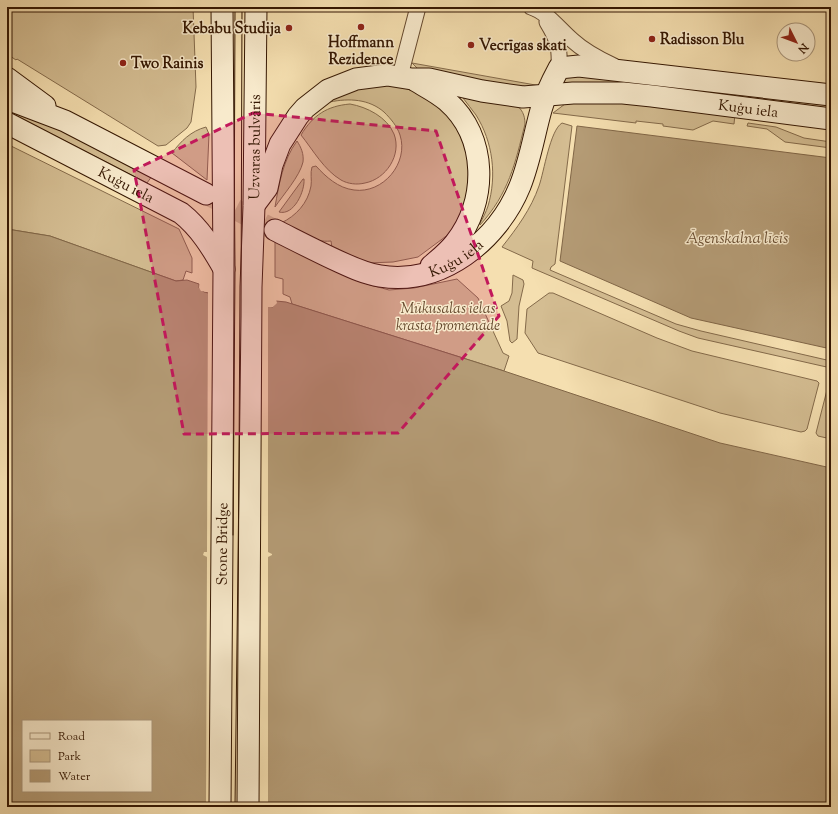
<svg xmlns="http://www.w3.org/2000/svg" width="838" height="814" viewBox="0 0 838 814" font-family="'Sorts Mill Goudy',serif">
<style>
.green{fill:#d4bd92;stroke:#846a4a}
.water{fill:#b49b75;stroke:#816647;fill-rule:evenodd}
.pier{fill:#f5dfb0}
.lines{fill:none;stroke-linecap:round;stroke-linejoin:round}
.secondary-tunnel{stroke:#cfb78d;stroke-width:21;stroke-dasharray:21 10;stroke-linecap:butt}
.minor-casing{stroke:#65492e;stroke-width:17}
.secondary-casing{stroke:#351702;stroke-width:23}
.minor{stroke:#f8eacc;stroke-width:15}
.secondary{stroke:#f8eacc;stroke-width:21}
.tram{stroke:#351702;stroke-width:1}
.marked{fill:#c2185b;fill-opacity:0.2;stroke:#c2185b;stroke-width:3;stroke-dasharray:8 5;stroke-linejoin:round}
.poi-dot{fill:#8f2418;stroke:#f8eacc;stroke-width:1.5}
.labels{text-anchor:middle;stroke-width:3;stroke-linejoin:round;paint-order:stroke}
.poi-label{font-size:15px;font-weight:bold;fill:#351702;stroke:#f8eacc;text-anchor:start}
.street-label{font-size:15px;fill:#351702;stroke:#f8eacc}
.park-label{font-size:15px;font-style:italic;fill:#65492d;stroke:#f8eacc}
.water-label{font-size:16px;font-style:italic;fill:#684c30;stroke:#f8eacc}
</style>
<rect width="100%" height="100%" fill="#f5dfb0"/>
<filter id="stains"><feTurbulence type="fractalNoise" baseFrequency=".005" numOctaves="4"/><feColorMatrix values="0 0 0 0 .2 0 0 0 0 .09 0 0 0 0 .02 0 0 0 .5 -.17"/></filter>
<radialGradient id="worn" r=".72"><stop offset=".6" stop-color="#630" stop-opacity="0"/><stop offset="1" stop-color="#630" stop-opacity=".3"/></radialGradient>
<!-- green -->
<path class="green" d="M7 7H193L196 87 191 122 187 128 166 145 158 146 17 59 16 60 7 54Z
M412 63 541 86 537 90 419 70Z
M565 73 736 92 735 98 564 83 562 80Z
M396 85 419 93 439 104 456 122 467 144 472 172 461 220 449 234 418 257 393 262 367 263 332 248 331 241C313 243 298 232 281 223 296 216 308 203 311 186 312 180 310 173 312 167L316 166C326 177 338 188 354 190 383 194 409 163 400 135 397 126 391 119 384 112 369 99 349 98 330 102V100L365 86Z
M468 94 515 104C522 109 525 115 525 124 515 164 509 193 480 225V223C483 218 486 212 488 206 497 176 493 142 476 115 472 109 467 104 463 98Z
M749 94 831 103V110L749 99Z
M572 103H633L735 114 734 124 713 121 693 130 663 126V124L636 121V123L553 113 565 104Z
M350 104C367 107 387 117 394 134 402 155 386 179 365 183 357 185 348 184 341 180 324 170 313 150 301 135 313 115 327 106 350 104Z
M7 105 17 109 152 176 147 183 36 126 30 125 7 113Z
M562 123 572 126 555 264 551 267 550 270 676 324 701 331 831 361V368L698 338 679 331 532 268 533 261 502 247C517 228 531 209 539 186 544 172 550 130 562 123Z
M748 123 776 127 804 138 831 142V148L785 142 767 129 747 126Z
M206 127 209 134 207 180 172 153C181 141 191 131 206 127Z
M297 141C301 147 304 154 303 162 300 176 283 195 275 207 279 184 283 160 297 141Z
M7 144 179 229 192 258V273L186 271 183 280 176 281 50 236 7 229Z
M303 179H304C305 191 294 216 279 212Z
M275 239 367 284 389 290 414 288 457 279 478 298 503 353 509 356 504 371 292 304 290 297 283 294V279L275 277Z
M513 275 523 280 524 284 519 306 517 339 512 343 510 341 507 321 501 306 509 301 512 293Z
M549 293H553L657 338 692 351 817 381 819 383 807 429 805 431 801 432 720 413 538 353 525 333 527 309Z
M831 382V439L818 436 816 433 828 386Z"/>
<!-- water -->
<path class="water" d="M577 126 831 158V349L691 318 560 261Z
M7 229 50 236 176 281 187 280 199 284V288L204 292 273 307 276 301 286 302 504 371 720 443 831 468V807H7ZM23 721H151V791H23Z"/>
<!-- pier -->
<path class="pier" d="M200 282 201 284V288L205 290 272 305 276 299 277 303 273 307H268V552L272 554V555L268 557V807H206L207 557 203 555 204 552H207L208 292 201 291 199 288Z"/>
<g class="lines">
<!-- secondary-tunnel -->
<path class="secondary-tunnel" d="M208 195 275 230"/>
<!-- minor casing -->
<g class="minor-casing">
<path id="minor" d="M531 7C547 12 559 29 572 40 584 51 599 59 614 66
M547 22C558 40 560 47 559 68
M400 76 418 7"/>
</g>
<!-- secondary casing -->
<g class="secondary-casing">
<g id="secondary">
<path d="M7 78 45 106"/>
<path d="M416 81C426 87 438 93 447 101 488 137 488 202 455 243 448 252 439 259 431 266"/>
<path d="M7 99 65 121 206 194"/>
<path id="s1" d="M7 123 181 213C200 228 212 248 224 269"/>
<path id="s2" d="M255 204 267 188 272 165 280 144 298 116 305 108 328 90 356 79 387 75 412 79H429L482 91 523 97 573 93H623L652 96 831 119"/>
<path id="s3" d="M275 230C297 241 318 252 340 262 353 268 366 274 380 276 442 286 498 240 520 186 530 161 534 135 541 110 545 95 552 81 559 68L579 66 831 95"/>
<path id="s4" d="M220 807 224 269 222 7"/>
<path id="s5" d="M248 807 251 287 254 206 256 7"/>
</g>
</g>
<!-- minor -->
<use href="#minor" class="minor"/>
<!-- secondary -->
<use href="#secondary" class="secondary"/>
<!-- tram -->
<path class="tram" d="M233 535 235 7
M235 807 241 316 242 7"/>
</g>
<!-- marked area -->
<path class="marked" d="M253 113 436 131 499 316 398 433 184 434 134 170Z"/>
<!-- markers -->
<g class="poi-dot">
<circle cx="361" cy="27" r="4"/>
<circle cx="289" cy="28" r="4"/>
<circle cx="652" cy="39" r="4"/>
<circle cx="471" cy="45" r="4"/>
<circle cx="123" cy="63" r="4"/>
</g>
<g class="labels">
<!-- poi labels -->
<g class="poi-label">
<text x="281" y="33" text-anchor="end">Kebabu Studija</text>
<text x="660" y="44">Radisson Blu</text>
<text x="361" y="47" text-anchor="middle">Hoffmann<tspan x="361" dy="17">Rezidence</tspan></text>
<text x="479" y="50">Vecrīgas skati</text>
<text x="131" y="68">Two Rainis</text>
</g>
<!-- street labels -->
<g class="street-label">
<text dy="5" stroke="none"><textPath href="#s2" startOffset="565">Kuģu iela</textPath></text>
<text dy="5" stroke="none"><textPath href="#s5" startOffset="660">Uzvaras bulvāris</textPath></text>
<text dy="5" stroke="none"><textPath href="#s1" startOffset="134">Kuģu iela</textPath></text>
<text dy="5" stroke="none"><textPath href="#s3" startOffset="195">Kuģu iela</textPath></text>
<text dy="5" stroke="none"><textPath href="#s4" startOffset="263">Stone Bridge</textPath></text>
</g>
<!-- park labels -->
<g class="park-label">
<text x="448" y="313">Mūkusalas ielas<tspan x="448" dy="17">krasta promenāde</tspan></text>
</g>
<!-- water labels -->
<g class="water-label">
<text x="737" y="243">Āgenskalna līcis</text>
</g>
</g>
<!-- margin -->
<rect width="838" height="814" fill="none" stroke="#f5dfb0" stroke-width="24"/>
<rect x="8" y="8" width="822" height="798" fill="none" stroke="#351702" stroke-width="2"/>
<rect x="12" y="12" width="814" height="790" fill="none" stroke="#351702"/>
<!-- legend -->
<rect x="22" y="720" width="130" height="72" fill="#f8eacc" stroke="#aa967b"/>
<rect x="30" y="733" width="20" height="6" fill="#f8eacc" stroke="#aa967b"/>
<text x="58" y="740" font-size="12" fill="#351702">Road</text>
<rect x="30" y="750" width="20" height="12" fill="#d4bd92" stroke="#aa967b"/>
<text x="58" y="760" font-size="12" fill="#351702">Park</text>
<rect x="30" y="770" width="20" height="12" fill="#b49b75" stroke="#aa967b"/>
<text x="58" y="780" font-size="12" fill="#351702">Water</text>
<!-- north arrow -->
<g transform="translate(796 42) rotate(132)"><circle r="19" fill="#f8eacc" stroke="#aa967b"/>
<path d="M0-3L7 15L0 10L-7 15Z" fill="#8f2418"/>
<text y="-6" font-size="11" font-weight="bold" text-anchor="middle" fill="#351702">N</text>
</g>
<rect width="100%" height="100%" filter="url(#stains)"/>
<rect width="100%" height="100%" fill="url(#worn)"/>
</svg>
